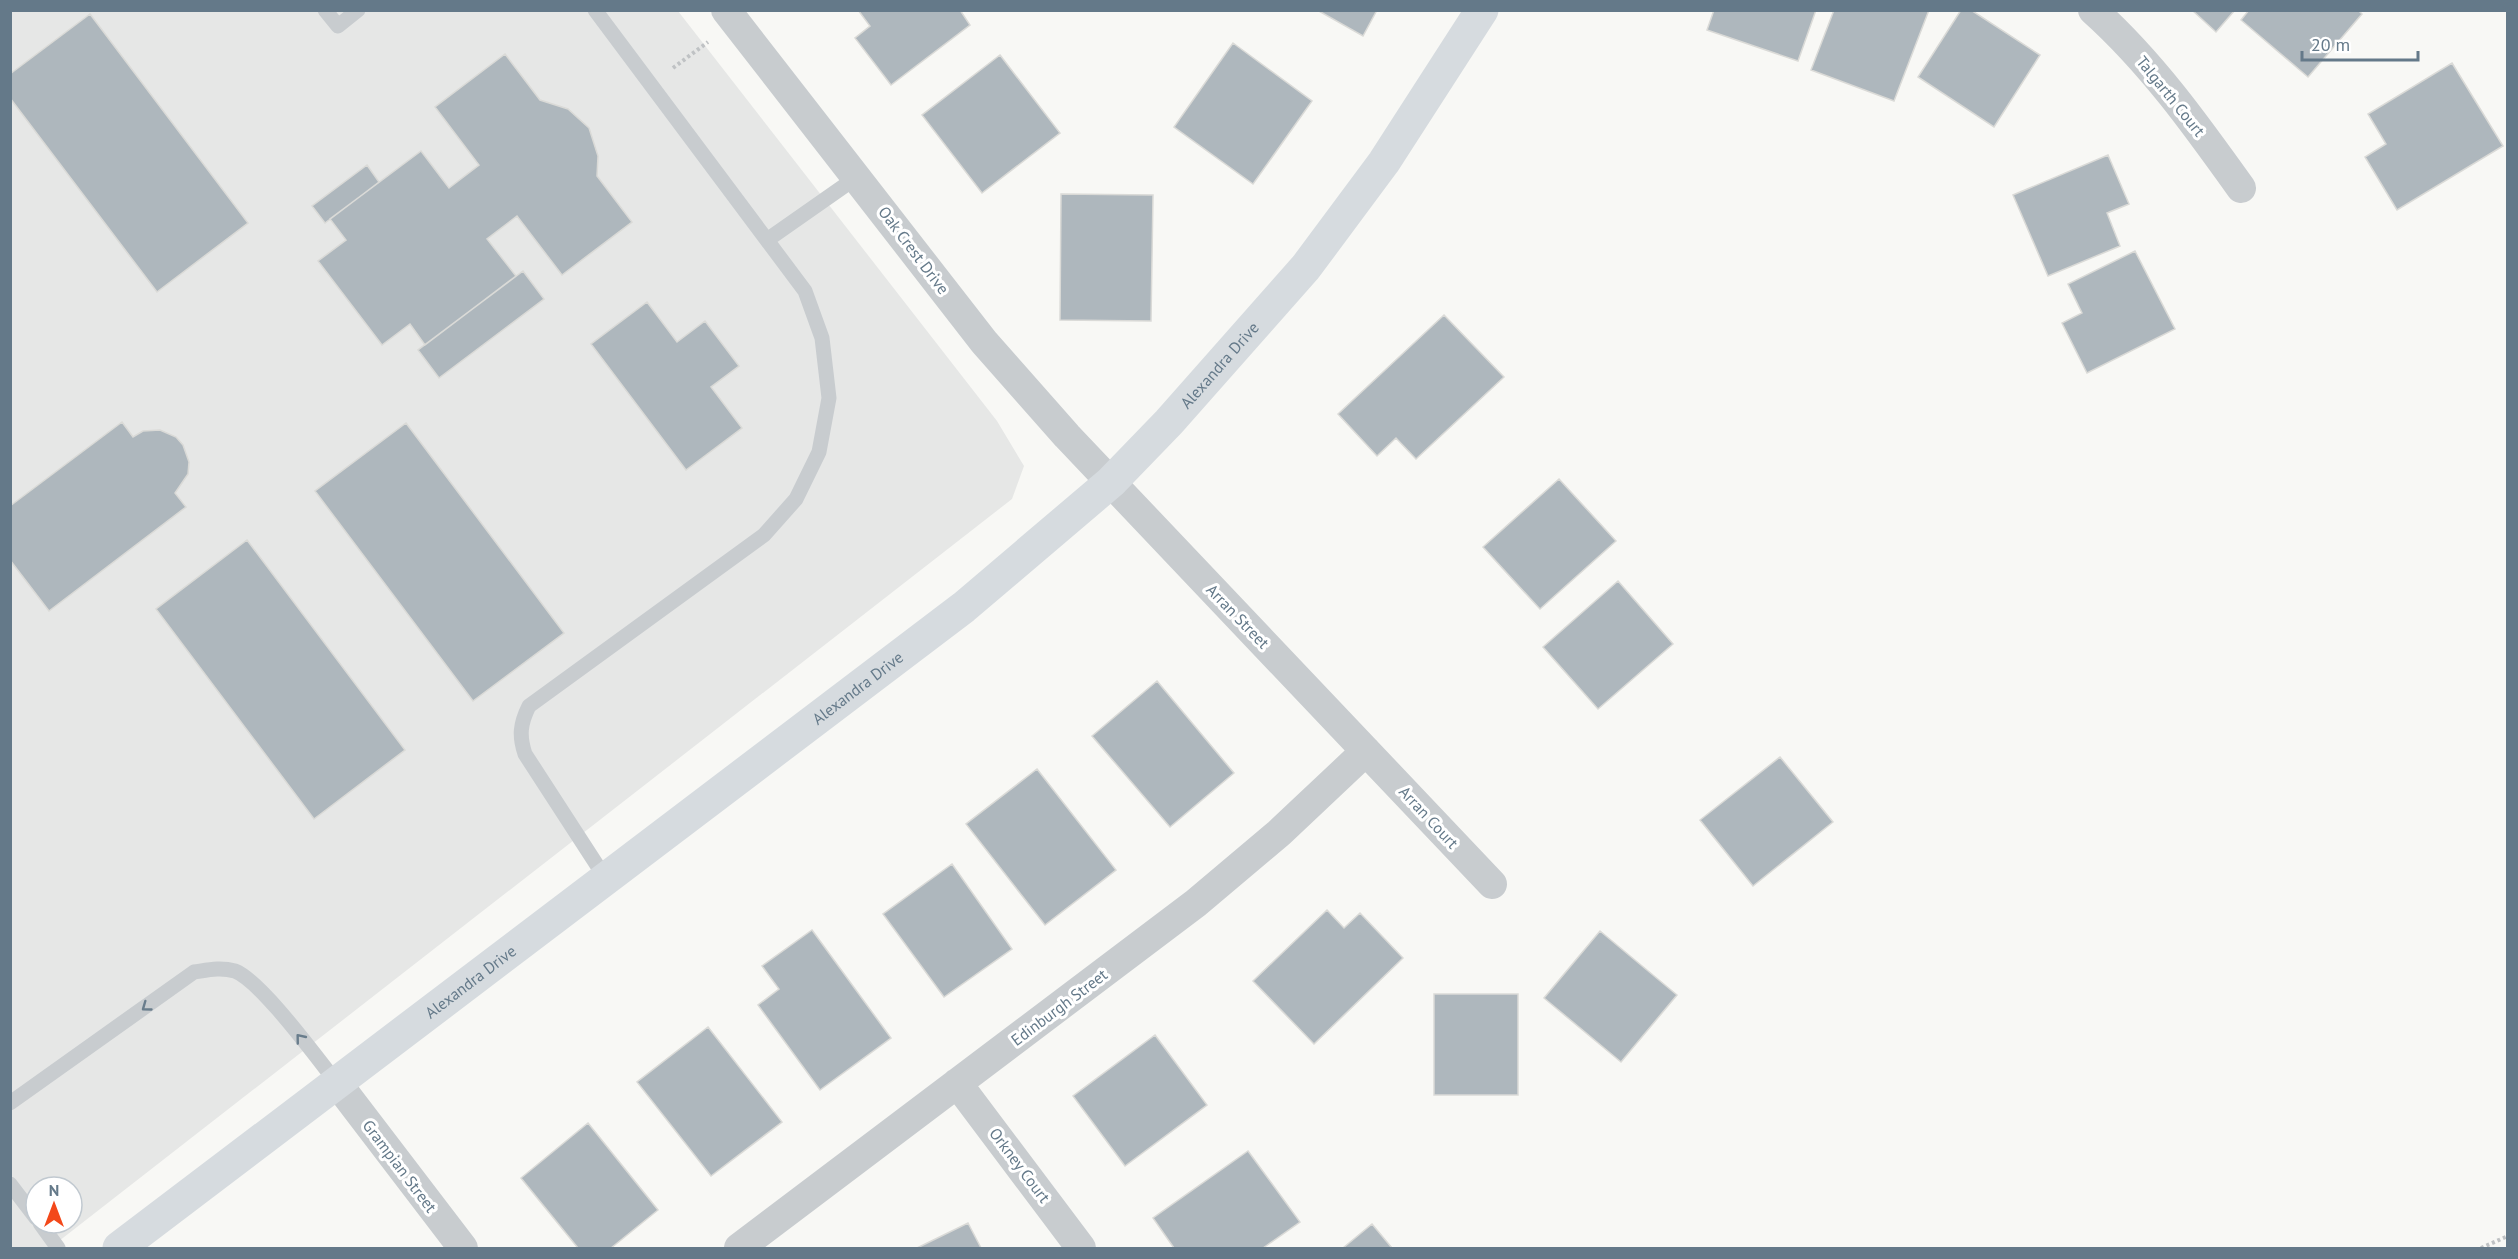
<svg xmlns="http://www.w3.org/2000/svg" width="2518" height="1259" viewBox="0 0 2518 1259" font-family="'PT Sans',sans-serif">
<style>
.built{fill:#e6e7e6;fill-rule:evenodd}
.building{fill:#aeb7bd;stroke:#dadad7;stroke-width:1.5}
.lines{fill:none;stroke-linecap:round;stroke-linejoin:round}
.path{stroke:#bfc2c4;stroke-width:4;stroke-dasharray:3 3;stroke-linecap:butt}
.lane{stroke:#c8cccf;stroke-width:15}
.street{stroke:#c8cccf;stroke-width:30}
.secondary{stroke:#d6dbdf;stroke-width:33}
.oneway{stroke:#697d8c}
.labels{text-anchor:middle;stroke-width:6;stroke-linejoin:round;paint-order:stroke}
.street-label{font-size:16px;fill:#647989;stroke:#fff}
</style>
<rect width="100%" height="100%" fill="#f8f8f5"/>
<!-- built -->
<path class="built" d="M10 11H678L997 421 1024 466 1012 499 50 1248H10ZM36 1187H72V1223H36Z"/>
<!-- building -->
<path class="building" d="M858 10H960L970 25 891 85 855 38 870 26Z
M1317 10H1377L1363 36Z
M1714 10H1816L1798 61 1707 30Z
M1834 10H1929L1894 101 1811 70Z
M1961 10H1971L2040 55 1994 127 1918 77Z
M2192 10H2235L2216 32Z
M2249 10H2358L2362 14 2308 77 2241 20Z
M90 14 248 223 157 292 10 98V74Z
M1233 43 1312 101 1253 184 1174 127Z
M505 54 540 100 568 109 589 128 598 156 597 176 632 222 562 275 517 216 487 239 516 276 425 345 410 324 382 345 318 261 346 240 330 219 421 151 449 188 479 165 435 107Z
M1000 55 1060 133 982 193 922 115Z
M2452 63 2503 146 2397 210 2365 157 2386 144 2368 114Z
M2108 155 2129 204 2107 213 2120 246 2048 276 2013 195Z
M367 165 379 182 325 223 312 206Z
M1061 194 1153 195 1151 321 1060 320Z
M2135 251 2175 329 2087 373 2062 323 2082 313 2068 284Z
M523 271 544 299 439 378 418 350Z
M647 302 677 342 705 321 739 366 711 387 742 428 686 470 591 344Z
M1444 315 1504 377 1416 459 1396 438 1377 456 1338 414Z
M122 422 133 437 143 431 160 430 176 437 183 445 189 462 188 474 175 493 186 507 49 611 10 560V506Z
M406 423 564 633 473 701 315 491Z
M1559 479 1616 541 1540 609 1483 547Z
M247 540 405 750 314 819 156 609Z
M1618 581 1673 644 1598 709 1543 647Z
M1157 681 1234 773 1170 827 1092 736Z
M1780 757 1833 822 1753 886 1700 820Z
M1037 769 1116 870 1045 925 966 824Z
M952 864 1012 949 944 997 883 914Z
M1327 910 1344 928 1360 913 1403 958 1314 1044 1253 981Z
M812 930 891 1038 820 1090 758 1005 779 989 762 966Z
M1600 931 1677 995 1621 1062 1544 998Z
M1434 994H1518V1095H1434Z
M708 1027 782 1122 711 1176 637 1082Z
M1155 1035 1207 1105 1125 1166 1073 1096Z
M588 1123 658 1210 611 1248H578L521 1178Z
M1248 1151 1300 1222 1263 1248H1174L1153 1218Z
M968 1223 981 1248H917Z
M1372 1224 1392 1248H1343Z"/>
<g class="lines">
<!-- path -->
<path class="path" d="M673 68 708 42
M2481 1248 2508 1236"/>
<!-- lane -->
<path class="lane" d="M325 10 338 26 358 10
M595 10 805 291 822 338 829 398 819 452 796 499 764 535 529 706C520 724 519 736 525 754L606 879
M767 240 857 177
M10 1103 194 972C208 970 220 967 235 971 261 981 317 1058 337 1083
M10 1184 36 1218
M40 1223 58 1248"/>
<!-- street -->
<path class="street" d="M726 10 984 342 1067 436 1492 884
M2093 10C2151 62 2196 125 2241 188
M337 1083 463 1248
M957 1083 1081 1248
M739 1248 1196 903 1279 833 1366 751"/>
<!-- secondary -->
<path class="secondary" id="s1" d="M119 1248 964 607 1111 482 1169 422 1306 267 1384 162 1482 10"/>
</g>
<!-- one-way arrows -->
<defs><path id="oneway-chevron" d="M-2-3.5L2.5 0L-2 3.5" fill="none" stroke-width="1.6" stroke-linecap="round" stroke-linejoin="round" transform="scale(1.5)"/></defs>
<g class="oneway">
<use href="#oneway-chevron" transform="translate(146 1007) rotate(144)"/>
<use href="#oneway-chevron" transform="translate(300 1038) rotate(-129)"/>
</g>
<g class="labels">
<!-- street labels -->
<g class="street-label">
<text transform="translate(2171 96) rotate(51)" y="6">Talgarth Court</text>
<text transform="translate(914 250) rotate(53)" y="6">Oak Crest Drive</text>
<text dy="6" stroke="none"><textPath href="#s1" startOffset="1413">Alexandra Drive</textPath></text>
<text transform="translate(1238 616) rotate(46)" y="6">Arran Street</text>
<text dy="6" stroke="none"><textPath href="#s1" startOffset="927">Alexandra Drive</textPath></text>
<text transform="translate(1429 817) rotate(47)" y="6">Arran Court</text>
<text dy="6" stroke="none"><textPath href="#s1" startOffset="441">Alexandra Drive</textPath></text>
<text transform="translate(1059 1007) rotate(-37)" y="6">Edinburgh Street</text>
<text transform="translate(1020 1165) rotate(53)" y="6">Orkney Court</text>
<text transform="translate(400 1166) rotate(53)" y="6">Grampian Street</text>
</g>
</g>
<!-- border -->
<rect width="2518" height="1259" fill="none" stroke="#647989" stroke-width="24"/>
<!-- north arrow -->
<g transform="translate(54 1205)"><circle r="28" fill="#ffffff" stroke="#c1c9d0" stroke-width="1.5"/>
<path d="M0-4.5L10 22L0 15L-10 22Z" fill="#f3481a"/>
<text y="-9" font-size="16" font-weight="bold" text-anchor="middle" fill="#647989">N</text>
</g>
<!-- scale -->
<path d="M2302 51v9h116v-9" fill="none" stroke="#647989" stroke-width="3"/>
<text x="2311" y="51" font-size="18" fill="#647989" stroke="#ffffff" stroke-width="4.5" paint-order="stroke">20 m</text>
</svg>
